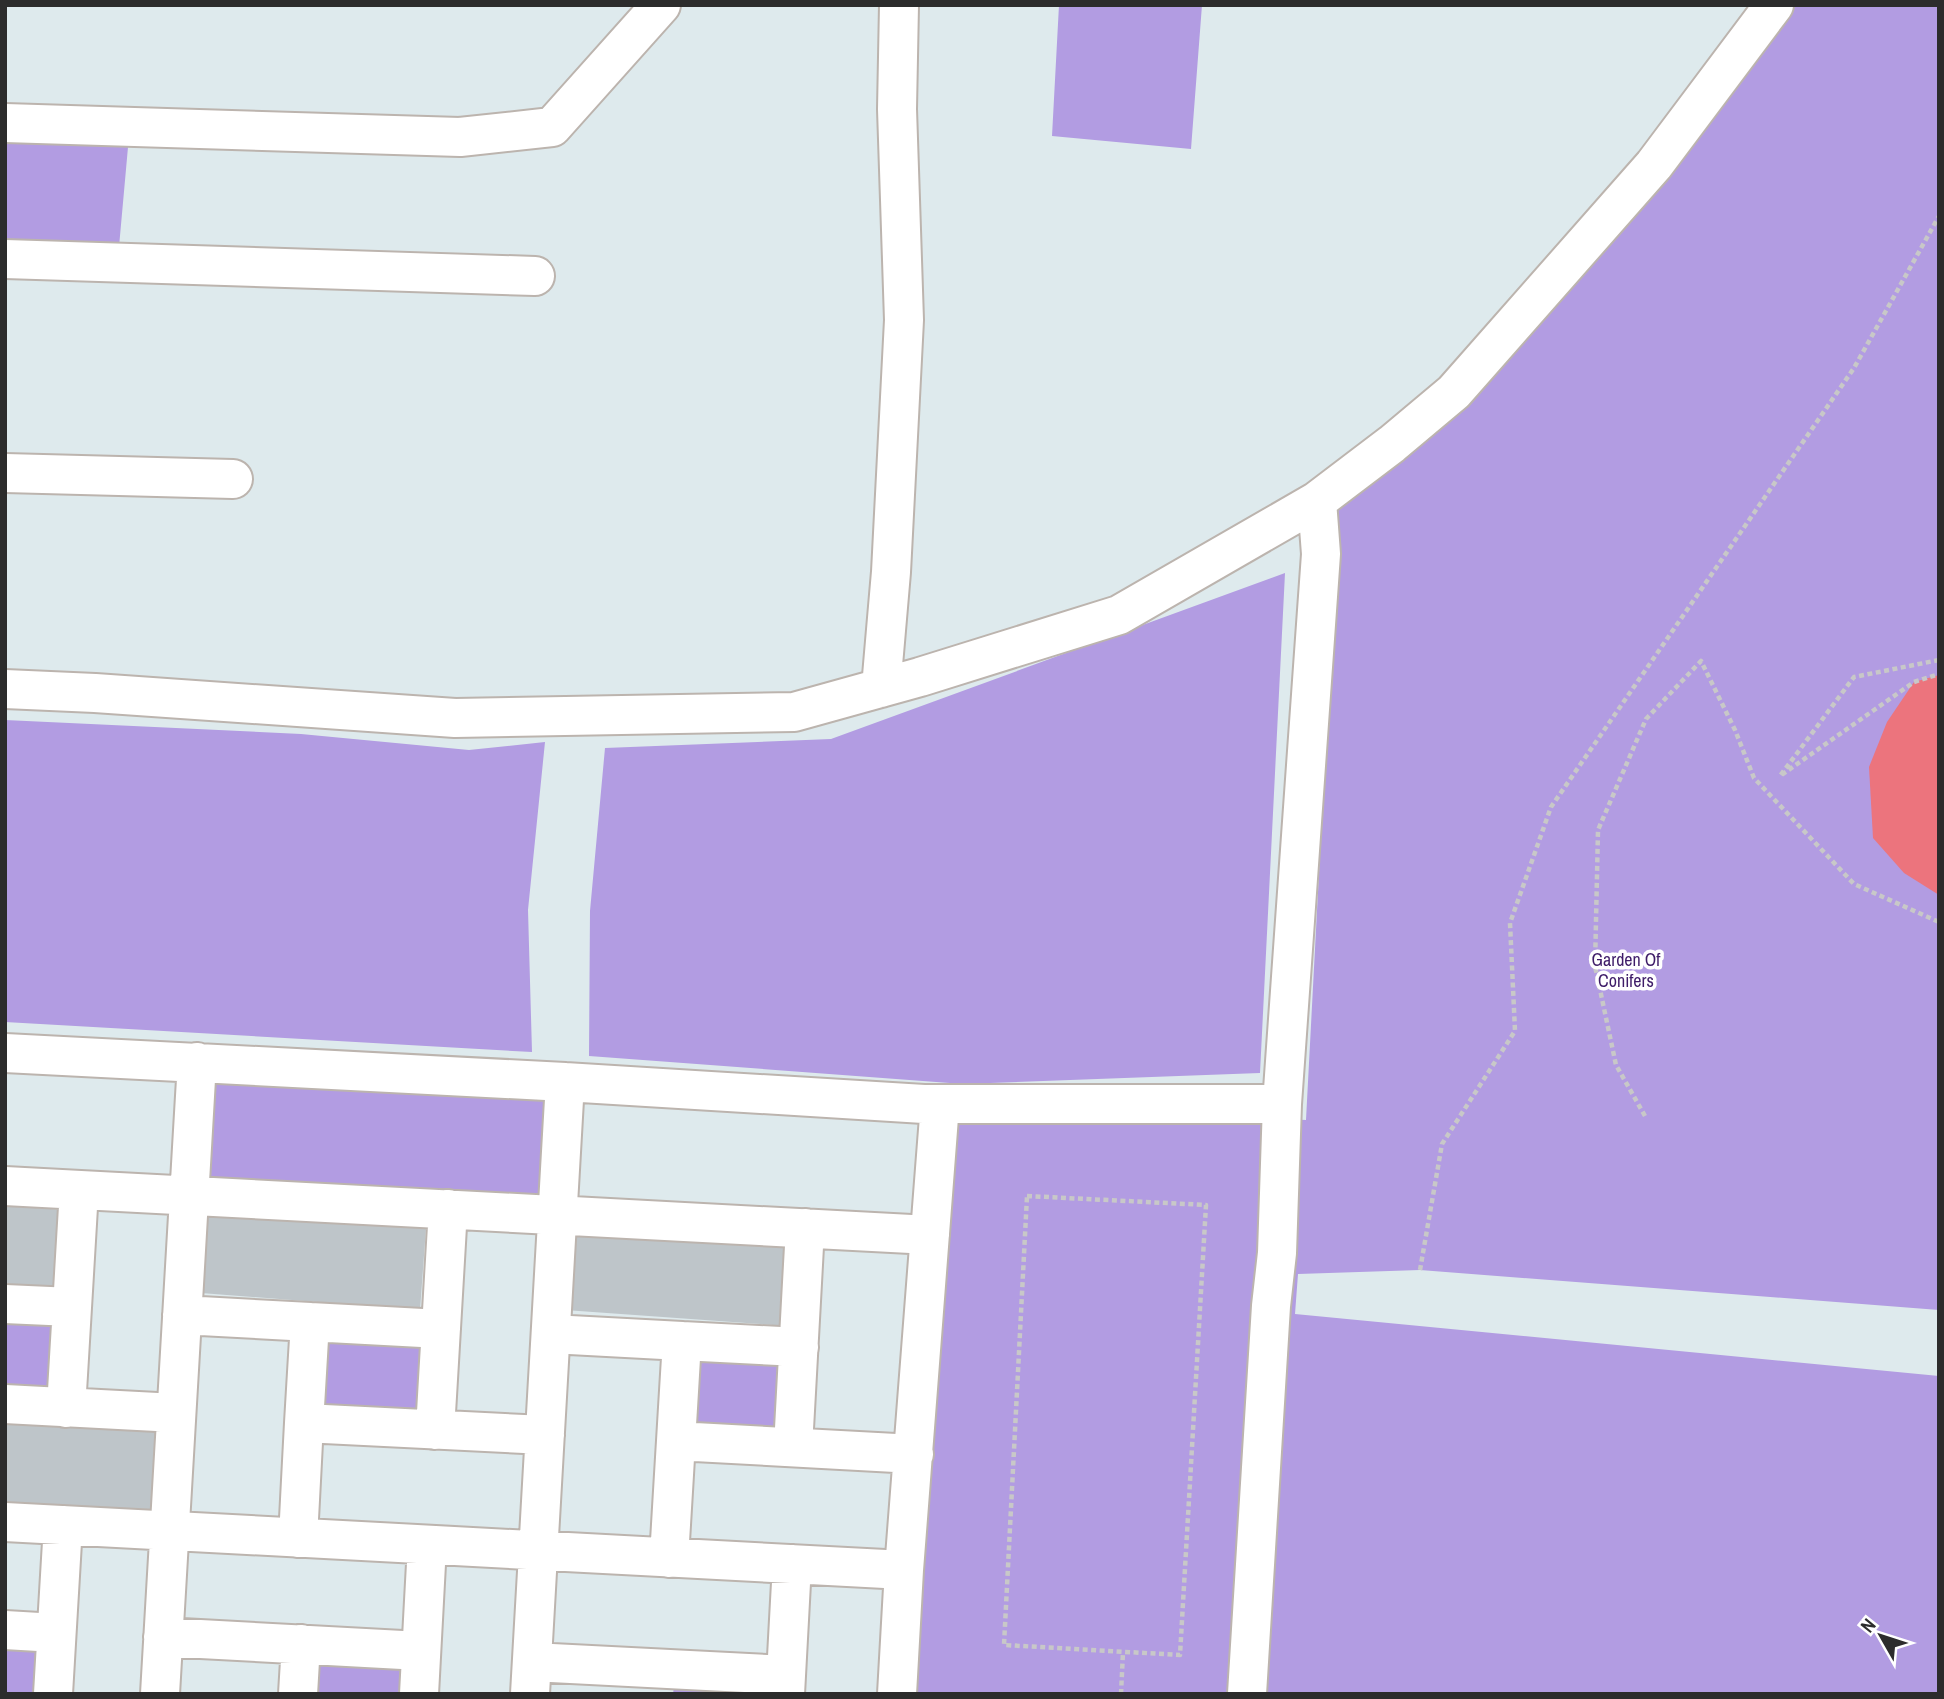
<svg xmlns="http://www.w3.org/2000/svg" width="1944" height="1699" viewBox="0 0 1944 1699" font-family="'Archivo Narrow',sans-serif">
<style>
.green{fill:#b29ce2}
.water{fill:#ec747d}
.building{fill:#bec5c9}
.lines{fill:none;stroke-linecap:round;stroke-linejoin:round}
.minor-casing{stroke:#bcb4ae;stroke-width:42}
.path{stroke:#c8c8c8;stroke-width:4.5;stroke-dasharray:5 3.5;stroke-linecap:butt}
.minor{stroke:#fff;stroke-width:38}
.labels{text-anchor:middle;stroke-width:7;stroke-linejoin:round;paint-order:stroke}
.park-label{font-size:18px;fill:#3e1c68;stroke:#fff}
</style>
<rect width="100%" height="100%" fill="#deeaed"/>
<!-- green -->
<path class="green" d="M1059 5H1202L1191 149 1052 136Z
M1777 5H1939V1310L1420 1270 1298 1274 1295 1314 1939 1376V1694H915L949 1102 1306 1120 1339 493Z
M5 133 129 136 118 258 5 250Z
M1285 573 1260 1073 963 1084 589 1056 590 911 605 748 831 739Z
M5 720 301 734 469 750 545 742 528 910 532 1052 5 1022Z
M197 1062 565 1082 557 1215 189 1195Z
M5 1316 55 1319 52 1394 5 1391Z
M323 1335 426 1343 424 1413 315 1410Z
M693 1353 783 1358 782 1434 687 1428Z
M5 1642 45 1645 41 1694H5Z
M314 1658 405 1664 403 1694H309Z
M675 1679 770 1694H673Z"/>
<!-- water -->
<path class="water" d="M1939 675V895L1904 873 1873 838 1869 767 1887 722 1914 682Z"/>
<!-- building -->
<path class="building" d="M5 1206 66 1210 60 1295 5 1291Z
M207 1213 426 1228 420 1310 201 1293Z
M571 1228 793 1245 787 1326 565 1310Z
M5 1420 166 1431 160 1514 5 1503Z"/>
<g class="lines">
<!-- minor casing -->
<g class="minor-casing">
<path id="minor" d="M5 123 460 137 552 127 661 5
M5 259 535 276
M5 473 233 479
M881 688 891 572 904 320 897 109 899 5
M5 689 95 693 455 718 794 712 920 677 1119 615 1317 501 1392 444 1454 392 1654 165 1774 5
M5 1053 565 1082 924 1104H1282
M5 1186 930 1235
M5 1304 72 1307
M182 1315 310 1322 304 1423 545 1435
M310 1322 441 1329
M551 1334 682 1341 676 1441 914 1454
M682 1341 799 1347
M5 1404 176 1413
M66 1408 79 1190
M435 1430 448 1209
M793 1447 805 1228
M5 1522 904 1570
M298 1538 304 1423
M669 1558 676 1441
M5 1630 56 1633
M163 1637 421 1651
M532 1662 786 1675
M53 1694 63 1525
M160 1694 197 1062
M298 1694 301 1644
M419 1694 427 1545
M530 1694 565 1082
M785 1694 792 1564
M897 1694 904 1570 940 1104
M1247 1694 1271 1306 1277 1253 1282 1104 1321 554 1317 501"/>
</g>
<!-- path -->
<path class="path" d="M1939 660 1854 677 1780 776 1914 682 1939 674
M1645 1116 1616 1065 1595 966 1598 830 1646 719 1701 661 1735 730 1754 778 1854 884 1939 922
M1027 1196 1206 1205 1180 1655 1004 1645Z
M1420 1270 1442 1144 1515 1031 1510 923 1551 807 1854 368 1939 216
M1121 1694 1123 1652"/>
<!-- minor -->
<use href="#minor" class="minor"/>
</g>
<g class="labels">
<!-- park labels -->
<g class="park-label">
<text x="1626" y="966">Garden Of<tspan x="1626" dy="21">Conifers</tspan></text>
</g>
</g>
<!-- border -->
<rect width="1944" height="1699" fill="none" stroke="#2c2c2c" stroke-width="14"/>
<!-- north arrow -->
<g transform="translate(1881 1636) rotate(309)" stroke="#ffffff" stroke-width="5" paint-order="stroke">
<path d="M0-5L12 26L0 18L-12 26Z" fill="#2c2c2c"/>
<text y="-10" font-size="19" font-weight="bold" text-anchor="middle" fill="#2c2c2c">N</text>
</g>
</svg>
